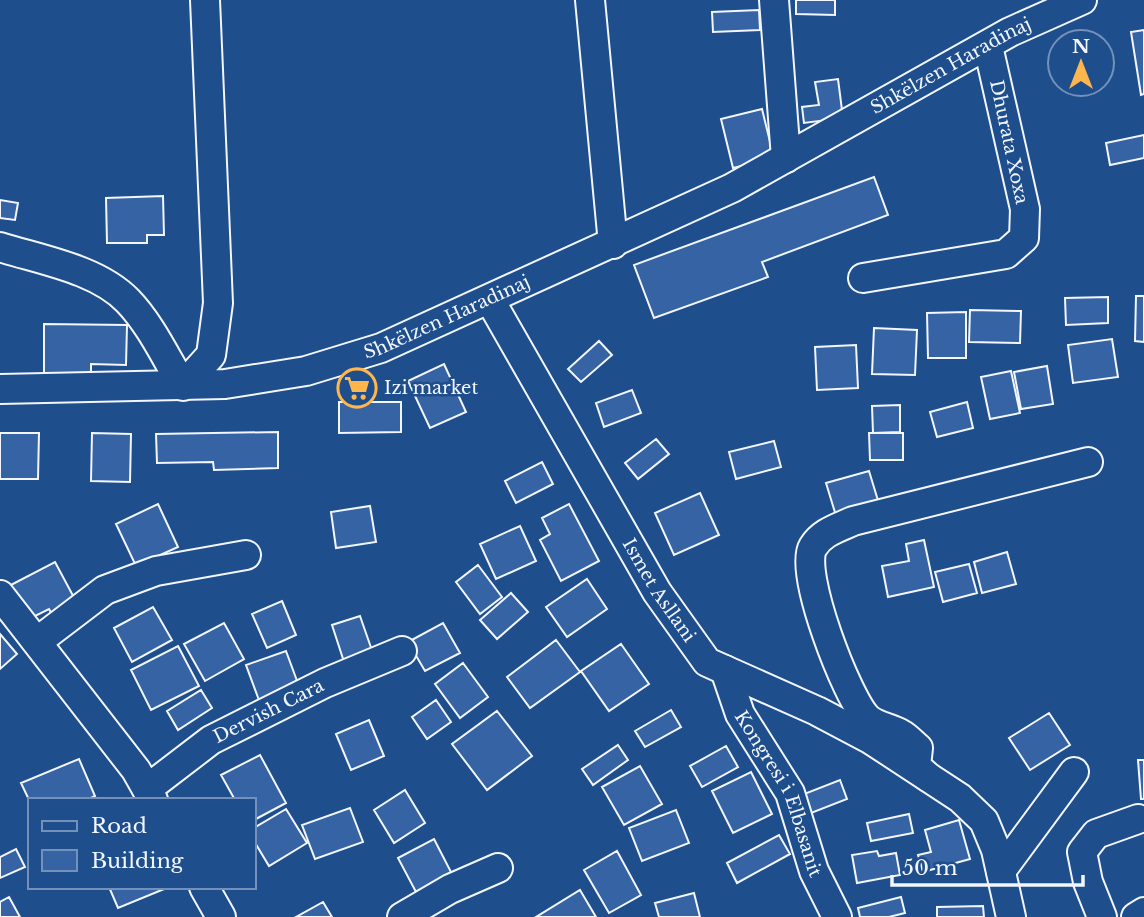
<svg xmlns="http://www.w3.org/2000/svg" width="1144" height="917" viewBox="0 0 1144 917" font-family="'Libre Baskerville',serif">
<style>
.building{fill:#3563a3;stroke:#f2f6ff;stroke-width:2}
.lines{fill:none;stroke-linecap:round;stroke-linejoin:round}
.minor-casing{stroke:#f2f6ff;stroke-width:32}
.minor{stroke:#1f4e8c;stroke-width:28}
.labels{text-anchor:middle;stroke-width:5;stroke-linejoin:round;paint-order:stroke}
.street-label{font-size:18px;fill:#f2f6ff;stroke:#1f4e8c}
.poi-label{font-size:18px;fill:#f2f6ff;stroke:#1f4e8c;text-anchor:start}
</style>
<rect width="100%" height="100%" fill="#1f4e8c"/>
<!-- building -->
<path class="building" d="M796 0H835V15L796 14Z
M759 10 760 30 713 32 712 12Z
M1144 30V94L1141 95 1131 32Z
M838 79 843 118 804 123 802 107 819 105 815 82Z
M762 109 774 158 733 168 721 119Z
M1144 135V158L1110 165 1106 143Z
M874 177 888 215 762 262 768 277 654 318 634 265Z
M163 196 164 235H147V243H107L106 198Z
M0 200 18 203 15 220 0 218Z
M1136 296H1144V342L1135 341Z
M1108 297V323L1066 325 1065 298Z
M970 310 1021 311 1020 343 969 342Z
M966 312V358H928L927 313Z
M44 324 127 325 126 365 91 364V379L44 378Z
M874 328 917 330 915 375 872 374Z
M1112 339 1118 377 1073 383 1068 345Z
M599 341 612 355 581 382 568 369Z
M856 345 858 388 817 390 815 347Z
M444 364 466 412 430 428 408 381Z
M1047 366 1053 404 1021 409 1014 372Z
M1011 371 1020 413 990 419 981 377Z
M632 390 641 413 604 427 596 403Z
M339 402H401V432L339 433Z
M967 402 973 428 937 437 930 412Z
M900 405V432L873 433 872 406Z
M278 432V468L214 470 213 462 157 463 156 434Z
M0 433H39L38 479H0Z
M92 433 131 434 130 482 91 481Z
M869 433H903V460H870Z
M656 439 669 454 638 479 625 463Z
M774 441 781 467 736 479 729 452Z
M542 462 553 484 516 503 505 481Z
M869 471 880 507 837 519 826 483Z
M700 493 719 535 674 555 655 513Z
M158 504 178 547 136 566 116 524Z
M569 504 599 561 561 581 540 540 550 534 542 518Z
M370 506 376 542 336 548 331 512Z
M520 526 536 561 496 579 480 544Z
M924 540 934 587 888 597 882 566 909 561 906 544Z
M1007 552 1016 584 982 593 974 562Z
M55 562 78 605 54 618 49 609 25 621 7 587Z
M969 564 977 593 943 602 935 572Z
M478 565 502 597 480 614 456 582Z
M587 579 607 609 567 637 546 607Z
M511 593 528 612 497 639 480 620Z
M282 601 296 635 267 648 252 614Z
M153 607 172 640 132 662 114 628Z
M360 616 375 659 346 668 332 625Z
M224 623 244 659 205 681 184 644Z
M443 623 460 653 425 671 408 642Z
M0 634 17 654 0 669Z
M556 640 580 672 530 708 507 677Z
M621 644 649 684 609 711 581 671Z
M178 646 199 686 151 710 131 670Z
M286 651 300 689 260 703 246 665Z
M463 663 488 697 460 718 435 684Z
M201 690 212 708 178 730 167 711Z
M436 700 451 722 427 739 412 717Z
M671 710 681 727 645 747 635 731Z
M497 711 532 756 487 790 452 744Z
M1049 713 1070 745 1030 770 1009 738Z
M369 720 384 756 351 770 336 734Z
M618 745 628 760 593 785 582 769Z
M726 746 738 767 702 787 690 766Z
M260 755 286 803 254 820V800H235L221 775Z
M79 759 95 796 87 800 30 802 21 783Z
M1138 760H1144V799H1141Z
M640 766 662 804 624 825 602 787Z
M751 772 772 814 733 833 712 791Z
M840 780 847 799 806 815 799 796Z
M405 790 425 823 394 843 374 810Z
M350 808 363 842 315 859 302 825Z
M286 809 307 843 269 866 254 841V828Z
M676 810 689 843 642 861 629 828Z
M909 814 913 833 871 841 867 823Z
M959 820 970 859 923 872 918 855 931 852 925 830Z
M779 835 790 854 737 883 727 863Z
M434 839 452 874 416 892 398 858Z
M16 849 25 867 0 878V857Z
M617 851 641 895 609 913 584 870Z
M877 851 879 856 896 853 900 875 857 883 852 855Z
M109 887H169L118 908Z
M580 890 596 917H536Z
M694 893 700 917H659L655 903Z
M9 897 20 917H0V902Z
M901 897 905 913 889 917H860L858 908Z
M323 902 332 917H296Z
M983 906 984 917H937V907Z"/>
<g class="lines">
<!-- minor casing -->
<g class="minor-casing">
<g id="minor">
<path d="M590 0 613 244"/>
<path d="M774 0 786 158"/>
<path d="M0 247C41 260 97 269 128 301 151 325 166 358 183 386L211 355 218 303 205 0"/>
<path d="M863 278 1006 254 1024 238 1025 209 988 46"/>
<path id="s1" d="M490 300 657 592 707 662 817 711 870 739 960 798 984 821 996 850 1011 917"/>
<path id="s2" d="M0 389 225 384 306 371 381 348 732 188 1010 32 1082 0"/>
<path d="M0 595 136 770 153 800"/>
<path d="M38 641 105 590 156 571 246 555"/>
<path id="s3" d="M725 670 740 714 790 793 814 871 837 917"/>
<path d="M928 777 916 766 918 748C912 743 907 737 901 734 891 728 875 726 867 718 847 698 798 571 813 547 822 532 838 528 853 521L1088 462"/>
<path id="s4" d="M147 789 211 740 325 683 402 651"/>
<path d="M1001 871 1074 772"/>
<path d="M204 887 221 917"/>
<path d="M402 917 450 889 498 868"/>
<path d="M1102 917 1088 882 1082 852 1096 834 1138 819"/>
<path d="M1136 917 1144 912"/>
</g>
</g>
<!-- minor -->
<use href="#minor" class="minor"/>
</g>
<!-- icons -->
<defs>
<g id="supermarket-ring" transform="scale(2.0125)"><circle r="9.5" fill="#1f4e8c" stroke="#ffb74d" stroke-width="1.5"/><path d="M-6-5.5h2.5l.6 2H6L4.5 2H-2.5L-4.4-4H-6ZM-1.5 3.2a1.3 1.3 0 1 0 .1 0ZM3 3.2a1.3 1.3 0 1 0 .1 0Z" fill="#ffb74d"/></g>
</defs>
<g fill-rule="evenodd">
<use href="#supermarket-ring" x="357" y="388"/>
</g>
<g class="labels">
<!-- street labels -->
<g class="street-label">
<text dy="6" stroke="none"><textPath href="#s2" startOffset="1022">Shkëlzen Haradinaj</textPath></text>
<text transform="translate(1009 142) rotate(78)" y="6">Dhurata Xoxa</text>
<text dy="6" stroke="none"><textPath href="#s2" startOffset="458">Shkëlzen Haradinaj</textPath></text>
<text dy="6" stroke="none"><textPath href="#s1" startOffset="336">Ismet Asllani</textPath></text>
<text dy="6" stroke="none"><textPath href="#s4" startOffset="145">Dervish Cara</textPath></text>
<text dy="6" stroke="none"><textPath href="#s3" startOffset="136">Kongresi i Elbasanit</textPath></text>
</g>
<!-- poi labels -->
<g class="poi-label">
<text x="384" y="394">Izi market</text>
</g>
</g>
<!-- legend -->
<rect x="28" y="798" width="228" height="91" fill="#1f4e8c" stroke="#7391ba" stroke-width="2"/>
<rect x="42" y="821" width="35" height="10" fill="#1f4e8c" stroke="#7391ba" stroke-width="2"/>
<text x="91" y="833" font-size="21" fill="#f2f6ff">Road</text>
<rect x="42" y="850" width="35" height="21" fill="#3563a3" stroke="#7391ba" stroke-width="2"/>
<text x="91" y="868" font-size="21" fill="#f2f6ff">Building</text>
<!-- north arrow -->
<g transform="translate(1081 63)"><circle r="33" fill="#1f4e8c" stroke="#7391ba" stroke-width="2"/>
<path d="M0-5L12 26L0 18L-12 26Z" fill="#ffb74d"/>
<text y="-10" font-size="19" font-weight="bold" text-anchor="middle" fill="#f2f6ff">N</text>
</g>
<!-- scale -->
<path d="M892 875v10h191v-10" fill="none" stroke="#f2f6ff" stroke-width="3.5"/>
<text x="902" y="875" font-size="21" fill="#f2f6ff" stroke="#1f4e8c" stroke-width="5" paint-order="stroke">50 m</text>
</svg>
